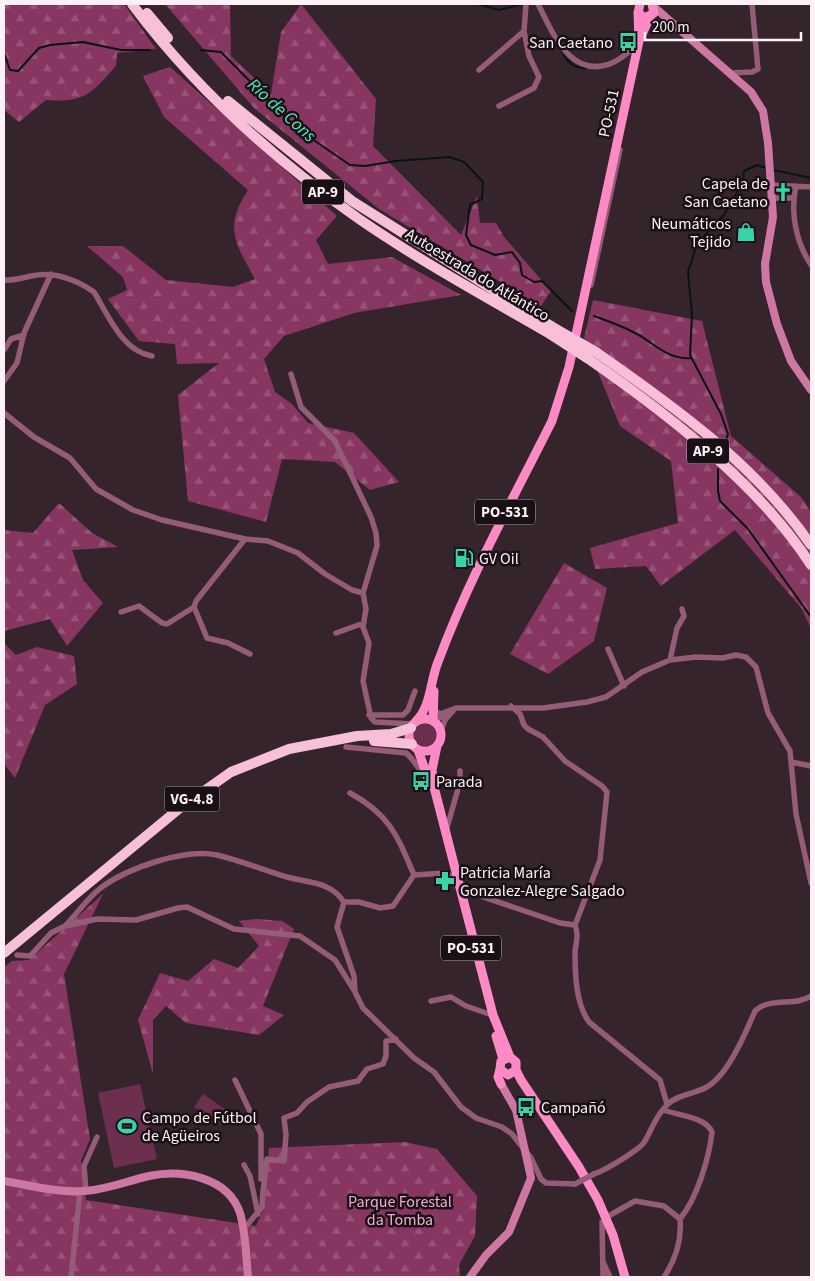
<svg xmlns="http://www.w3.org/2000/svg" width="815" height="1281" viewBox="0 0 815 1281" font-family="'Source Sans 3',sans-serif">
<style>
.grass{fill:#6d2f4f}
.forest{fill:url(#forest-firs)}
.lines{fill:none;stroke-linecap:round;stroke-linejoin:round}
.stream{stroke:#071510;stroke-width:2}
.street{stroke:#945c77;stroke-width:5.5}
.secondary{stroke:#cf77a3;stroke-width:8}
.primary{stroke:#fd8ac4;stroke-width:9}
.highway{stroke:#f7bfd8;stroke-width:10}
.street-bridge{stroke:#945c77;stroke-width:5.5}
.highway-bridge{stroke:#f7bfd8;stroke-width:10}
.labels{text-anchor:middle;stroke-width:5;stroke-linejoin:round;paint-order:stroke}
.shield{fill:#181014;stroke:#b8aeb2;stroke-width:1}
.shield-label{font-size:15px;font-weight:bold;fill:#fdf1f6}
.poi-label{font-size:16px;fill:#fdf1f6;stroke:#181014;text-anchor:start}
.street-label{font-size:16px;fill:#fdf1f6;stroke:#181014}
.park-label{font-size:16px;fill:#f3adce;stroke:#181014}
.water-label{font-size:18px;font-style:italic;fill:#4becbc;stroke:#181014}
</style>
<defs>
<pattern id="forest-firs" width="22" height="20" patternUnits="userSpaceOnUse" patternTransform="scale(1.25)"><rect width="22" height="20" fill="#863661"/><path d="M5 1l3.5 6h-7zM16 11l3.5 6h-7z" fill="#985478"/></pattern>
</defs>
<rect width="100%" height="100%" fill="#36242d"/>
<!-- grass -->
<path class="grass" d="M414 735a11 11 0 1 1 22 0a11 11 0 1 1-22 0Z
M140 1084 157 1159 114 1168 98 1093Z
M203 1094 229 1112 221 1125 194 1107Z"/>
<!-- forest -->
<path class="forest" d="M4 4H124L156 49 117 53 116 66C91 94 84 103 46 100L19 122 4 110Z
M165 4H230L231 56 271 94 281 32 301 4 376 99 373 146 461 235 477 196 480 223H496L504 237 551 291 541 306 379 209 254 108Z
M170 67 337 216 316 240 328 264 392 257 461 295 354 313 284 336 264 359 275 392 292 404 308 423 354 433 399 482 370 490 335 462 282 459 266 522 188 501 178 395 219 363 177 364 175 344 139 341 108 299 127 290 123 277 87 246H123L166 280 233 287 255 279C236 244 223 228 248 190L164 117 143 76Z
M593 300 702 321 731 436 801 497 811 512V629L802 609 735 530 661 586 646 566 595 569 590 548 678 523 671 461 620 426 584 338Z
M59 503 92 533 118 547 72 550 83 580 103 603 67 646 50 619 4 631V530L33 533Z
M564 563 607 588 594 641 548 674 510 654Z
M4 643 16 655 37 647 74 656 77 684 45 705 15 778 4 764Z
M103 894 64 974 90 1139 81 1161 86 1200 256 1226 264 1208 269 1148 405 1142 437 1149 477 1196 475 1236 459 1265 460 1277H4V967L12 961 29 960Z
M257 919 282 921 294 929 263 1006 284 1015 259 1035 186 1023 166 1006 153 1020V1074L138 1020 160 973 188 981 214 959 238 968 259 946 239 921Z"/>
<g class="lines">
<!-- stream -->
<path class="stream" d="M478 4 499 10 523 4
M201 50 221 52 296 128 350 165 365 166 396 161 450 157 464 162 483 182 482 199 470 205 466 235 471 245 495 255 512 252 520 263 522 275 534 282 542 281 572 311
M562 51C567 62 573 68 586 68
M4 53 10 70 18 71 39 48 50 45 83 42 121 50H150
M773 170 811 178
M594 316C608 321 622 326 635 333 655 343 667 360 691 358
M725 443 728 434 721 414 690 355 692 315 688 272 697 244 724 215 743 182 744 171 757 165 766 168
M718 469V491L720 501 748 529 811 617"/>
<!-- street -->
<path class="street" d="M538 4C553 33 571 82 614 62 621 59 627 53 633 49
M479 70 524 31
M730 73 752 72 758 69 752 4
M499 106 534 88 539 77 529 56 524 31 526 4
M771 185 811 187
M796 186C790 213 796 242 811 265
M772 198H793
M4 280C13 281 22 278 31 276 54 271 75 279 94 292 108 315 122 351 152 356
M591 285 620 150
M4 350 11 339 24 335
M291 374 301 407 335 441 371 517 376 533 377 546 363 593
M4 381 17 363 24 333 51 274
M4 413 34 437 70 458 96 489 133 510 162 520 245 539 268 541 298 553 325 574 352 590 363 593 366 609 363 627 369 643 363 681 371 718 375 722 413 724
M245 539 196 601 194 607 207 638 228 643 250 654
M121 612 139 606 162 623 167 624 194 607
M336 633 364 623
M608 649 624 686
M670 660 677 628 684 616 682 609
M511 706 520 714 524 725 528 729 543 737 565 761 602 786 607 792 600 860 575 925C579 934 576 942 575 952 575 975 576 1004 589 1022L660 1080 667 1104
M433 709 440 714 456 708H543L587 702 606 697 642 672 670 660 696 657 723 658 736 655 746 657 756 667 768 713 790 751 796 814 811 883
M369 715H403L408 710 415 691
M435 722 446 712
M441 731 445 720 453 711
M346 747 406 753C416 761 418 771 428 778
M791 762 811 766
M350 793C390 815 397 835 414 875
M446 831 460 782V771
M460 889 560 923 575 925
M344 902H359L380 908 393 906 414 875 446 873 454 878
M65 926C77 914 88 897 102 887 128 868 185 848 217 855 241 861 264 870 287 877 308 883 330 881 344 902L337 927 354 976 355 992 363 1008 414 1058 434 1072 461 1107 476 1118 502 1127 512 1134 531 1158 541 1179 546 1183 575 1184
M17 955 30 956 51 933 65 926 97 919 136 920 178 908 187 907 234 929 300 936 335 960 354 990
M431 1001 451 997 466 1006 489 1014
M235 1080 261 1134V1179
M244 1165 250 1176 258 1214
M594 1174C604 1171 641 1149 645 1141 652 1129 656 1115 667 1105 676 1095 694 1094 705 1088 728 1076 745 1034 755 1011 771 996 795 1007 811 996
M86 1191 84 1166 97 1137
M263 1192 267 1159 284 1161 286 1135 284 1118 297 1113 307 1102 329 1087 358 1081 367 1069 383 1064 386 1056V1041L396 1039
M605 1218 635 1201 664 1206 680 1219C697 1198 709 1159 712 1132 706 1117 677 1115 663 1110
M602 1222 603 1277
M243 1225 248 1224 262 1207 263 1190
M603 1262 610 1277
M71 1277 80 1192
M664 1277C676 1259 682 1241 680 1219"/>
<!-- secondary -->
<path class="secondary" d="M653 6 751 92 763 111 768 143 773 217 765 264 766 282 777 324 791 361 811 390
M4 1181C29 1185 57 1193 83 1191 106 1190 127 1181 149 1176 182 1169 228 1177 240 1213 246 1233 246 1257 248 1277
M470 1277 486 1255 509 1232 531 1178 516 1110 501 1084"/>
<!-- primary -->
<path class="primary" d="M640 4 638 13 645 18 654 13 652 4
M638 12 639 41
M409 735a16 16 0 1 1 32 0a16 16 0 1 1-32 0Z
M416 721C431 707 430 681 438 662 469 578 512 501 552 421L569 367 639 41 650 17
M433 721 434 691
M437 746 432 770 434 787 493 1015 510 1057 516 1062V1070L521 1080 579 1167 598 1200 613 1235 625 1277
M418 750 429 781
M496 1036 503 1059
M510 1057 501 1061 500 1069 508 1075 516 1070
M500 1069 498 1077 501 1084"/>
<!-- highway -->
<path class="highway" d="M132 4C194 87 275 160 359 219 420 261 486 297 550 334
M147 13 168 38
M228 101 352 201 551 326
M596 352C675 407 756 465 811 545
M587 358C665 412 759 484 811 565
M374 741 412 744
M4 953 180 808 231 772 289 749 357 736 391 734 411 728"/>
<!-- street-bridge -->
<path class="street-bridge" d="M575 1184 594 1174"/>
<!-- highway-bridge -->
<path class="highway-bridge" d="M551 326 596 352
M550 334 587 358"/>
</g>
<!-- icons -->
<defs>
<g id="bus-bare" transform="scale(1.5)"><path d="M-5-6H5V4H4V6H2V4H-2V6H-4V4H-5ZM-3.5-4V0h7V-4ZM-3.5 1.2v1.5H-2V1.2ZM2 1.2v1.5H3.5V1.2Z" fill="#36d4a7" stroke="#181014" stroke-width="2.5" paint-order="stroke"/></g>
<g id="church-bare" transform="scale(1.5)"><path d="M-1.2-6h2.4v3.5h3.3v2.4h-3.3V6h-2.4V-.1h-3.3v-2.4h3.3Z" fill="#36d4a7" stroke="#181014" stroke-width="2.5" paint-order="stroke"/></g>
<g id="shop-bare" transform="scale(1.5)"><path d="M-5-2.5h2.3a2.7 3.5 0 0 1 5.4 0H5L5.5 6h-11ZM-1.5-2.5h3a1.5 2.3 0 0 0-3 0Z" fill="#36d4a7" stroke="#181014" stroke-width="2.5" paint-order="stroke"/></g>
<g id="fuel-bare" transform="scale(1.5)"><path d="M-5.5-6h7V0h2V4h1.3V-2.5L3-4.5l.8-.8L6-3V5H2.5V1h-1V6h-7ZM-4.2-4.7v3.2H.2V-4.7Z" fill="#36d4a7" stroke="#181014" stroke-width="2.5" paint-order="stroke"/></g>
<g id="pharmacy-bare" transform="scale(1.5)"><path d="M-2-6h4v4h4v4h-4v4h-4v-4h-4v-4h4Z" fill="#36d4a7" stroke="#181014" stroke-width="2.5" paint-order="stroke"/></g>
<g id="stadium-bare" transform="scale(1.5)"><path d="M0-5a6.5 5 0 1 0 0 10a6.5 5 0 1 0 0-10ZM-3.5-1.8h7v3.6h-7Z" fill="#36d4a7" stroke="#181014" stroke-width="2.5" paint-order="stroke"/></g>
</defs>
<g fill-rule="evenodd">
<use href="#bus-bare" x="628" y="42"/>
<use href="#church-bare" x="783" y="192"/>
<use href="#shop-bare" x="746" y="232"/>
<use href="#fuel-bare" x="464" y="558"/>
<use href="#bus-bare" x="421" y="781"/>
<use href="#pharmacy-bare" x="445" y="881"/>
<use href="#bus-bare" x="526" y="1107"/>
<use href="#stadium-bare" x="127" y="1126"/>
</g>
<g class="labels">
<!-- shield labels -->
<g class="shield">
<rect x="302" y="179.5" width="42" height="25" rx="4"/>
<rect x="687" y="438.5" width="42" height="25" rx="4"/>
<rect x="475" y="499.5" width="60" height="25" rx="4"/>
<rect x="164.5" y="786.5" width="55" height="25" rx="4"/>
<rect x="441" y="935.5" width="60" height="25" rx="4"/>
</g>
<g class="shield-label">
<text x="323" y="197">AP-9</text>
<text x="708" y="456">AP-9</text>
<text x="505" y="517">PO-531</text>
<text x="192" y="804">VG-4.8</text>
<text x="471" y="953">PO-531</text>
</g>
<!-- poi labels -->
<g class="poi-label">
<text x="613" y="48" text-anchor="end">San Caetano</text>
<text x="768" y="189" text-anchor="end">Capela de<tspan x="768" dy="18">San Caetano</tspan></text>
<text x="731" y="229" text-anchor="end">Neumáticos<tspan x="731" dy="18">Tejido</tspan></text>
<text x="479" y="564">GV Oil</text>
<text x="436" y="787">Parada</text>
<text x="460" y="878">Patricia María<tspan x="460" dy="18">Gonzalez-Alegre Salgado</tspan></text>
<text x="541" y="1113">Campañó</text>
<text x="142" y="1123">Campo de Fútbol<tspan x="142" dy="18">de Agüeiros</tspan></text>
</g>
<!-- street labels -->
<g class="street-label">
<text transform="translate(608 113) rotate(-78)" y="6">PO-531</text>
<text transform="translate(478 274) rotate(31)" y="6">Autoestrada do Atlántico</text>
</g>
<!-- park labels -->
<g class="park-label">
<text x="400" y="1207">Parque Forestal<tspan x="400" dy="18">da Tomba</tspan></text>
</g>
<!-- water labels -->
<g class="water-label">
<text transform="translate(282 110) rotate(42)" y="6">Río de Cons</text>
</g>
</g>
<!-- border -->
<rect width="815" height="1281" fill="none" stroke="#fdf1f6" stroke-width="10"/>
<!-- scale -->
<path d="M645 32v8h156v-8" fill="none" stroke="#fdf1f6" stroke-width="2.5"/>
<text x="652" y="32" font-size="15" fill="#fdf1f6" stroke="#181014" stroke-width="4" paint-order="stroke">200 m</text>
</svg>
